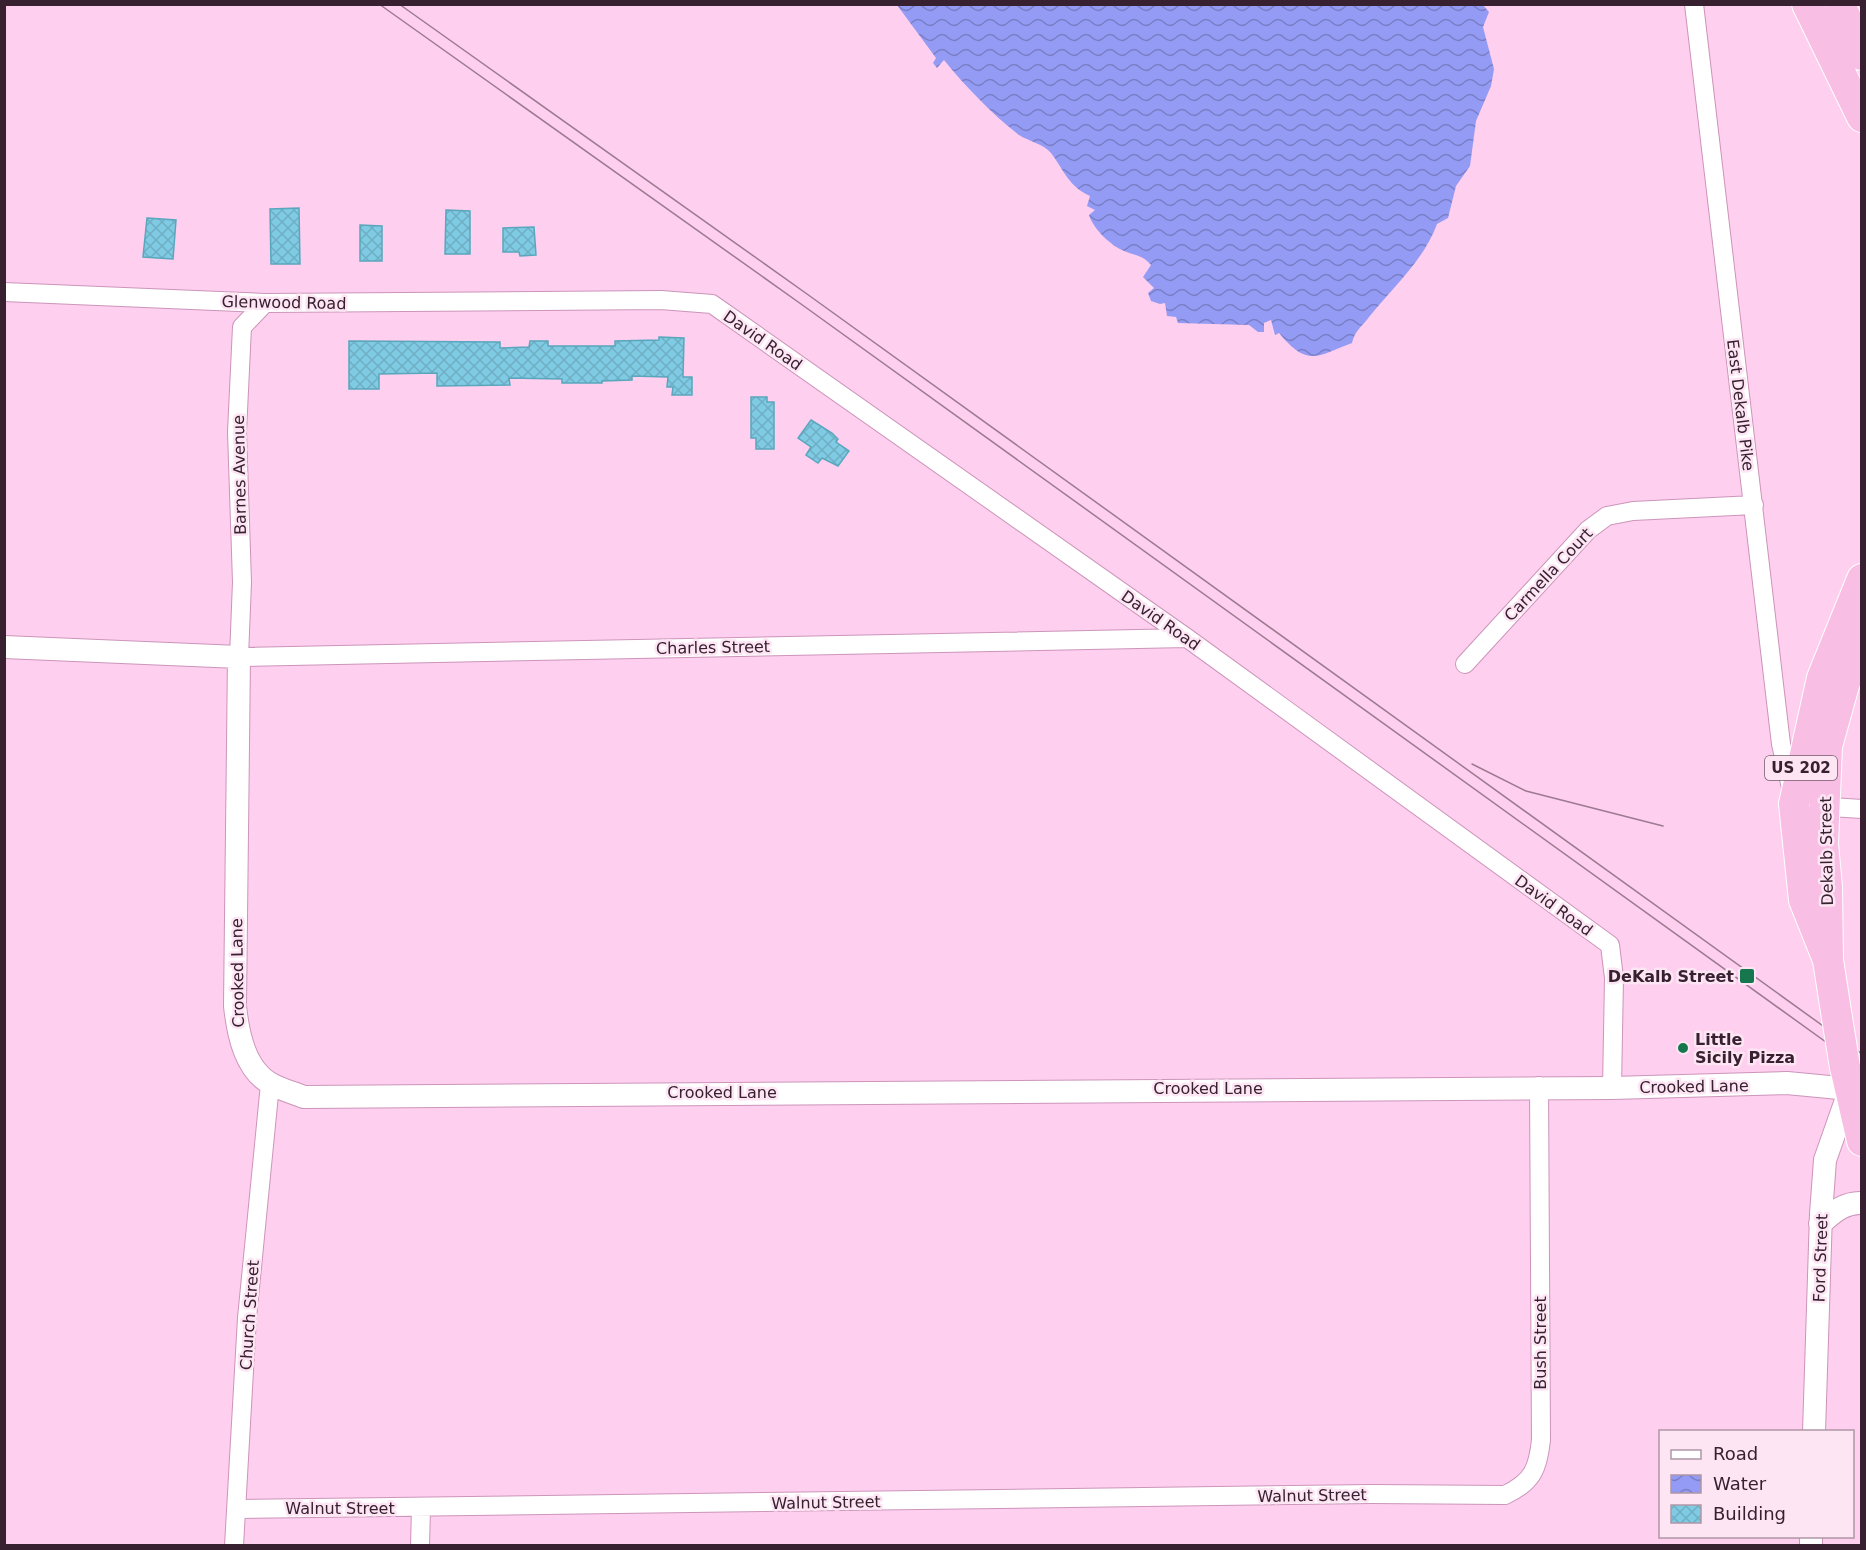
<svg xmlns="http://www.w3.org/2000/svg" width="1866" height="1550" viewBox="0 0 1866 1550" font-family="'DejaVu Sans',sans-serif">
<style>
.water{fill:url(#water-waves)}
.building{fill:url(#building-cross-hatch);stroke:#5aa6bd;stroke-width:1.5}
.lines{fill:none;stroke-linecap:round;stroke-linejoin:round}
.minor-casing{stroke:#cc95ba;stroke-width:20}
.tertiary-casing{stroke:#cc95ba;stroke-width:24}
.trunk-casing{stroke:#fff;stroke-width:32}
.minor{stroke:#fff;stroke-width:18}
.tertiary{stroke:#fff;stroke-width:22}
.trunk{stroke:#f8bee4;stroke-width:30}
.tram{stroke:#9c7a91;stroke-width:1.5}
.trunk-bridge-casing{stroke:#fff;stroke-width:32;stroke-linecap:butt}
.trunk-bridge{stroke:#f8bee4;stroke-width:30}
.poi-dot{fill:#16774e;stroke:#fde5f4;stroke-width:2}
.labels{text-anchor:middle;stroke-width:5;stroke-linejoin:round;paint-order:stroke}
.shield{fill:#fde5f4;stroke:#725c6b;stroke-width:1.5}
.shield-label{font-size:15px;font-weight:bold;fill:#372130}
.street-label{font-size:16px;fill:#372130;stroke:#fde5f4}
.poi-label{font-size:16px;font-weight:bold;fill:#372130;stroke:#fde5f4;text-anchor:end}
</style>
<defs>
<pattern id="water-waves" width="16" height="10" patternUnits="userSpaceOnUse" patternTransform="scale(1.5)"><rect width="16" height="10" fill="#949bf4"/><path d="M0 5q4-4 8 0t8 0" fill="none" stroke="#7a7ec6"/></pattern>
<pattern id="building-cross-hatch" width="8" height="8" patternUnits="userSpaceOnUse" patternTransform="scale(1.5)"><rect width="8" height="8" fill="#7fcbe3"/><path d="M0 0l8 8M0 8l8-8" fill="none" stroke="#6eaec3"/></pattern>
</defs>
<rect width="100%" height="100%" fill="#fecfee"/>
<!-- water -->
<path class="water" d="M897 5H1483L1489 12 1483 27 1494 69 1491 86 1476 121 1470 166 1456 186 1448 218 1437 224C1424 260 1393 287 1369 317 1361 328 1356 329 1352 343 1317 356 1308 368 1279 333L1275 335 1271 320 1264 323V332H1258L1249 325 1178 323 1176 317 1167 316 1165 303 1160 304 1151 301 1148 293 1154 288 1143 277 1151 265C1142 254 1134 256 1122 250 1109 244 1093 228 1089 215L1095 210 1087 206 1090 196C1068 186 1064 170 1051 153 1044 144 1028 141 1019 135 993 115 964 85 944 60L937 68 933 63 936 58Z"/>
<!-- building -->
<path class="building" d="M299 208 300 264H271L270 209Z
M446 210 470 211V254H445Z
M147 218 176 220 173 259 143 257Z
M360 225 382 226V261H360Z
M534 227 536 255 520 256 519 252H503V228Z
M659 337 684 338 683 377H692V395H672L673 387H667L668 377 632 376V380L602 381V383H562V379L509 378 510 385 437 386V373L379 374V389H349V341L500 342V348L529 347 530 341H548V346H615V341L659 340Z
M751 397H767V402H774V449H756V438H751Z
M811 420 832 433 838 439 836 442 849 451 838 466 822 458 818 463 806 455 811 447 798 438Z"/>
<g class="lines">
<!-- minor casing -->
<g class="minor-casing">
<path id="minor" d="M1694 4 1781 744 1792 792
M4 292 265 303 661 300 712 304 1187 638 1610 945 1614 978 1612 1088
M265 303 242 327 237 432 242 582 239 657 1187 638
M1465 664 1588 530 1607 516 1633 511 1754 505
M1815 806 1862 809
M236 1509 1372 1494 1505 1495C1533 1482 1538 1468 1541 1440L1539 1086
M234 1546 247 1318 270 1084
M420 1546 421 1508"/>
</g>
<!-- tertiary casing -->
<g class="tertiary-casing">
<path id="tertiary" d="M4 647 239 657 235 1006C238 1034 245 1071 273 1085 283 1090 294 1093 304 1097L1612 1088 1787 1083 1850 1089 1825 1160 1821 1214 1814 1432
M1820 1224C1833 1213 1844 1202 1862 1203
M1811 1546V1536"/>
</g>
<!-- trunk casing -->
<g class="trunk-casing">
<path id="trunk" d="M1807 4 1862 117
M1840 4 1862 55
M1828 960 1804 900 1794 804 1822 678 1862 579
M1837 1018 1828 960 1827 887 1823 844 1827 746 1844 685 1862 639
M1845 1067 1862 1141"/>
</g>
<!-- minor -->
<use href="#minor" class="minor"/>
<!-- tertiary -->
<use href="#tertiary" class="tertiary"/>
<!-- trunk -->
<use href="#trunk" class="trunk"/>
<!-- tram -->
<path class="tram" d="M379 4 801 304 1862 1068
M399 4 807 294 1862 1054
M1472 764 1526 791 1663 826"/>
<!-- trunk-bridge casing -->
<g class="trunk-bridge-casing">
<path id="trunk-bridge" d="M1837 1018 1845 1067"/>
</g>
<!-- trunk-bridge -->
<use href="#trunk-bridge" class="trunk-bridge"/>
</g>
<!-- markers -->
<g class="poi-dot">
<rect x="1739" y="968" width="16" height="16" rx="3"/>
<circle cx="1683" cy="1048" r="6"/>
</g>
<g class="labels">
<!-- shield labels -->
<rect class="shield" x="1765" y="756" width="72" height="24" rx="4.5"/>
<g class="shield-label">
<text x="1801" y="773">US 202</text>
</g>
<!-- street labels -->
<g class="street-label">
<text transform="translate(284 302) rotate(1)" y="6">Glenwood Road</text>
<text transform="translate(763 340) rotate(35)" y="6">David Road</text>
<text transform="translate(1741 405) rotate(83)" y="6">East Dekalb Pike</text>
<text transform="translate(239 475) rotate(-91)" y="6">Barnes Avenue</text>
<text transform="translate(1548 574) rotate(-47)" y="6">Carmella Court</text>
<text transform="translate(1161 620) rotate(35)" y="6">David Road</text>
<text transform="translate(713 647) rotate(-1)" y="6">Charles Street</text>
<text transform="translate(1826 851) rotate(-91)" y="6">Dekalb Street</text>
<text transform="translate(1554 905) rotate(36)" y="6">David Road</text>
<text transform="translate(237 973) rotate(-91)" y="6">Crooked Lane</text>
<text transform="translate(1694 1086) rotate(-1)" y="6">Crooked Lane</text>
<text x="1208" y="1094">Crooked Lane</text>
<text x="722" y="1098">Crooked Lane</text>
<text transform="translate(1820 1258) rotate(-88)" y="6">Ford Street</text>
<text transform="translate(249 1315) rotate(-86)" y="6">Church Street</text>
<text transform="translate(1540 1343) rotate(-90)" y="6">Bush Street</text>
<text transform="translate(1312 1495) rotate(-1)" y="6">Walnut Street</text>
<text transform="translate(826 1502) rotate(-1)" y="6">Walnut Street</text>
<text x="340" y="1514">Walnut Street</text>
</g>
<!-- poi labels -->
<g class="poi-label">
<text x="1734" y="982">DeKalb Street</text>
<text x="1695" y="1045" text-anchor="start">Little<tspan x="1695" dy="18">Sicily Pizza</tspan></text>
</g>
</g>
<!-- border -->
<rect width="1866" height="1550" fill="none" stroke="#372130" stroke-width="12"/>
<!-- legend -->
<rect x="1659" y="1430" width="195" height="108" fill="#fde5f4" stroke="#ae97a6" stroke-width="1.5"/>
<rect x="1671" y="1450" width="30" height="9" fill="#ffffff" stroke="#ae97a6" stroke-width="1.5"/>
<text x="1713" y="1460" font-size="18" fill="#372130">Road</text>
<rect x="1671" y="1475" width="30" height="18" fill="url(#water-waves)" stroke="#ae97a6" stroke-width="1.5"/>
<text x="1713" y="1490" font-size="18" fill="#372130">Water</text>
<rect x="1671" y="1505" width="30" height="18" fill="url(#building-cross-hatch)" stroke="#ae97a6" stroke-width="1.5"/>
<text x="1713" y="1520" font-size="18" fill="#372130">Building</text>
</svg>
